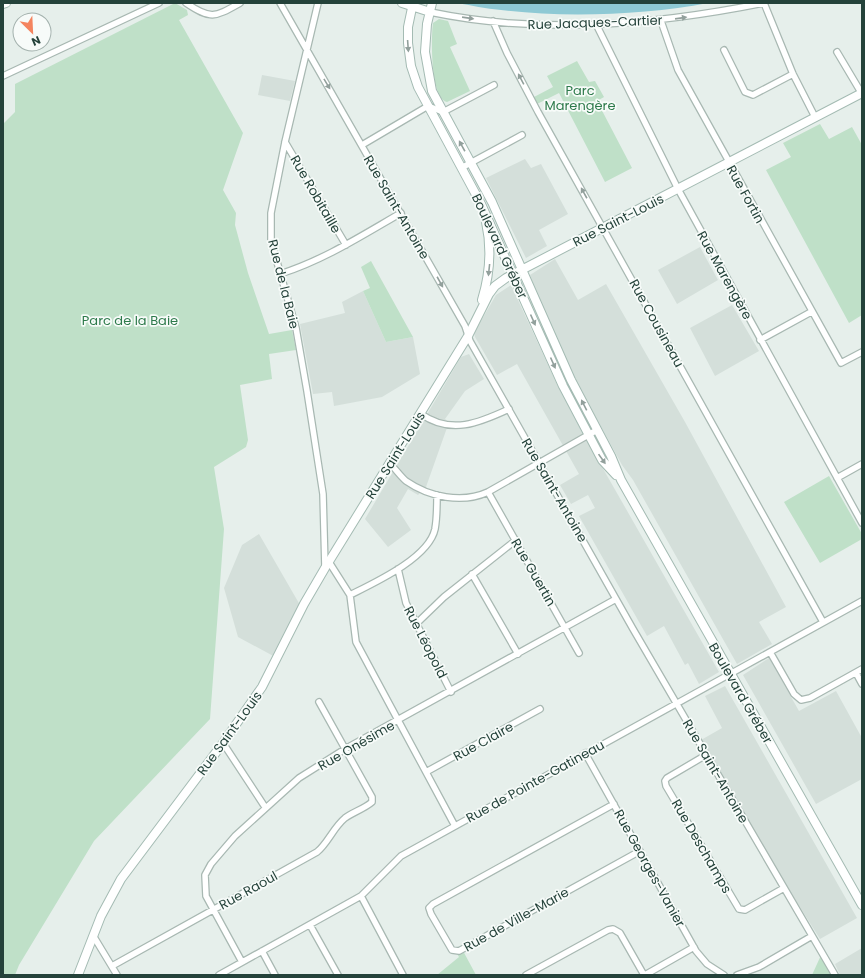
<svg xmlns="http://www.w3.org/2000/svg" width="865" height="978" viewBox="0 0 865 978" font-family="Poppins,sans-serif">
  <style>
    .built { fill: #d4dfda }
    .green { fill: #bfe0c8 }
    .water { fill: #8ec9d4 }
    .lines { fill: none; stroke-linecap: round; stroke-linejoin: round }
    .street-casing { stroke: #a8b8b2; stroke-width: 8 }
    .secondary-casing { stroke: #a4bbb3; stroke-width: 10 }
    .street { stroke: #fff; stroke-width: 5.5 }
    .secondary { stroke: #fff; stroke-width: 8 }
    .oneway { fill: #92a09c }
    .labels { text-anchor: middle; stroke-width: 3.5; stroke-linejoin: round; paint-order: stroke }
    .street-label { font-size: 13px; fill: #24423a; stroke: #f7fbf9 }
    .park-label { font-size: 13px; fill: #2d7a4b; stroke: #f7fbf9 }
  </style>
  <rect width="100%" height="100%" fill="#e6efeb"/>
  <!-- built -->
  <path class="built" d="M262,75L295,81L290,101L258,95Z
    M525,159L531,168L541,164L568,214L539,230L547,246L526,258L486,178Z
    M700,247L718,280L677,304L658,270Z
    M555,259L578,300L606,284L685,422L786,607L759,622L772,644L737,664L633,480L622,465L571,372L537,295L530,275Z
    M511,285L555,380L581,430L719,672L699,684L688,663L685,665L664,626L647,636L579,516L595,508L588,495L571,504L560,485L579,474L517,364L497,375L475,337L474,333L496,295Z
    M363,291L386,342L413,337L420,374L382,397L334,406L332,392L313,394L300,324L345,313L342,302Z
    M732,305L759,351L715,376L690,328Z
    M469,354L484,379L465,391L445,419L449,422L426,487L418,495L408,489L397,508L411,530L388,547L365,519L461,357Z
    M259,534L300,605L277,658L238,637L224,588L242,545Z
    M769,658L799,711L836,691L862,738V779L816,804L743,675Z
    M725,686L857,918L820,939L793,896L701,740L722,728L705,696Z
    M862,948V975H840L835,964Z"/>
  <!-- green -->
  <path class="green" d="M175,3L187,10L188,15L179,20L243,133L223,190L236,213L235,225L248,273L269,334L292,330L296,350L269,354L272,379L240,385L248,440L246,447L214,467L224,529L210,719L94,841L19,965L15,975H3V124L15,112V84Z
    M439,19L448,21L457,44L450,47L470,91L447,102C430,98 431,37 433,23Z
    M577,61L589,82L595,81L604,97L597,101L632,168L605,182L559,93L537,104L534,97L553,87L547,76Z
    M820,124L829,139L852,127L862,145V315L849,323L766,170L791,157L783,143Z
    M371,261L413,337L386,342L363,291L370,288L361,267Z
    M829,476L862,534V539L820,563L784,502Z
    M462,949L476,975H437L459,957L456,952Z
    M822,953L835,975H812Z"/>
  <!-- water -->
  <path class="water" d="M456,3H708C646,15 564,18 501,10C486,9 471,5 456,3Z"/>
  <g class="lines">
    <!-- street casing -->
    <g class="street-casing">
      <path id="street" d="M186,3C211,20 215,17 240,3
        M280,3L465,326L470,341L633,629L835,975
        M318,3L285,142L271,213V241L296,328L307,391L323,494L325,568
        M764,3L793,74L815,117
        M430,12C540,35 654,25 764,3
        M493,21L507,53L538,112L823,622
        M661,21L678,70L841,363L862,352
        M596,24L678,189L862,523
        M724,50L745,92L753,95L793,74
        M837,52L862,94
        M3,76L159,3
        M285,142L346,245
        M362,145L428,106L443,112L494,85
        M463,167L522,135
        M280,274C324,260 361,236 401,213
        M760,340L811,312
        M421,414C451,435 479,423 509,409
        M389,463C395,468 400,476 406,481C429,497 462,504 488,492L597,430
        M837,478L862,464
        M488,492L579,653
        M329,562L350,595L356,642L455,826
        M398,569L406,603L451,692
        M472,574L518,654
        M350,595C374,583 429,558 435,529C437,518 437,506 437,495
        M416,624L444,597L516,540
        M770,652L794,694L801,700L810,698L862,669
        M856,673L862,684
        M223,743L265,807
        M585,753L696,951L707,964L724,975
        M706,755L667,778L665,781L666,786L739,909L745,910L784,888
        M426,772L540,709
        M614,804L433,904L429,908L431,914L452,950L459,951L640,851
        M361,896L403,975
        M310,925L338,975
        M94,937L117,975
        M262,951L275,975
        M242,962L206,896L205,875L211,864L235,836L299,778L345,749L616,599
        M112,966L317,852C328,843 333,828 345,818C353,812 364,809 372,802V797L319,702
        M219,975L361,896L401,856L862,601
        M526,975L608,930L613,929L620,933L644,975
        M645,975L694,947
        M737,975L759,967L812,936"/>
    </g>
    <!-- secondary casing -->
    <g class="secondary-casing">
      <path id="secondary" d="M402,3L430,12
        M413,3L408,27V43L411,66L418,87L481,204L563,386L602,460L616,475
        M432,3L427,24L425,52L432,91L492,202L571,380L611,456L621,480L862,905
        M3,4L6,3
        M482,300C490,274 492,249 486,222
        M78,975L101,916L121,879L223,743L262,687L304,604L325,568L468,336L489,294L495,286L506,278L862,93"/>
    </g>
    <!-- street -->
    <use href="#street" class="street"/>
    <!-- secondary -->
    <use href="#secondary" class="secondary"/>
  </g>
  <!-- one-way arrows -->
  <defs><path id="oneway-solid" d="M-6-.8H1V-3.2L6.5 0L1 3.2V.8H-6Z"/></defs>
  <g class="oneway">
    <use href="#oneway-solid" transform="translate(468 18) rotate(8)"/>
    <use href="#oneway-solid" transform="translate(681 18) rotate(-8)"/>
    <use href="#oneway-solid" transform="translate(408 46) rotate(86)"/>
    <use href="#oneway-solid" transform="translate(521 79) rotate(-118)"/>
    <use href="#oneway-solid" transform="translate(327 84) rotate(59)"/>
    <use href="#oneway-solid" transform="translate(462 146) rotate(-119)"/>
    <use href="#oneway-solid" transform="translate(584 193) rotate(-119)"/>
    <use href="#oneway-solid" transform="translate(489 270) rotate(96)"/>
    <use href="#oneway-solid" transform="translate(440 282) rotate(61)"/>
    <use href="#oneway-solid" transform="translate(533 320) rotate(66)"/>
    <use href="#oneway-solid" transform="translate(553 363) rotate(66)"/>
    <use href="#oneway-solid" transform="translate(584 405) rotate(-117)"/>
    <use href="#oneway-solid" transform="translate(602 459) rotate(55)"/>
  </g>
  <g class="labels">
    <!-- street labels -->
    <g class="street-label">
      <text transform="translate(595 22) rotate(-2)" y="5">Rue Jacques-Cartier</text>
      <text transform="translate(316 194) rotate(60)" y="5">Rue Robitaille</text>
      <text transform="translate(746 194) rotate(61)" y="5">Rue Fortin</text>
      <text transform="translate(397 207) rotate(60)" y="5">Rue Saint-Antoine</text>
      <text transform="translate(618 220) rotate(-27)" y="5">Rue Saint-Louis</text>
      <text transform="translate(500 246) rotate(65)" y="5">Boulevard Gréber</text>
      <text transform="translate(725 275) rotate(61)" y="5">Rue Marengère</text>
      <text transform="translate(284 284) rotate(76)" y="5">Rue de la Baie</text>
      <text transform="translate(657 323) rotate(61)" y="5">Rue Cousineau</text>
      <text transform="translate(395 455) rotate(-58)" y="5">Rue Saint-Louis</text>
      <text transform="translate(555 490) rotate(60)" y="5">Rue Saint-Antoine</text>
      <text transform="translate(534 572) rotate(60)" y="5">Rue Guertin</text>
      <text transform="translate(426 642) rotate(63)" y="5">Rue Léopold</text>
      <text transform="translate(741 693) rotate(60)" y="5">Boulevard Gréber</text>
      <text transform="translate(229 733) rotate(-54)" y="5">Rue Saint-Louis</text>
      <text transform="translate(483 741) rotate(-29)" y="5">Rue Claire</text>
      <text transform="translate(356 745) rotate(-30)" y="5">Rue Onésime</text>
      <text transform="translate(716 771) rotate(60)" y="5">Rue Saint-Antoine</text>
      <text transform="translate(535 781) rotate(-29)" y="5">Rue de Pointe-Gatineau</text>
      <text transform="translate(702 846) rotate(60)" y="5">Rue Deschamps</text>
      <text transform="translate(650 868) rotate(61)" y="5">Rue Georges-Vanier</text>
      <text transform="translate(248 890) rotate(-29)" y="5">Rue Raoul</text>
      <text transform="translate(516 919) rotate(-29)" y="5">Rue de Ville-Marie</text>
    </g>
    <!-- park labels -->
    <g class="park-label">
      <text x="580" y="95">Parc<tspan x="580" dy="15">Marengère</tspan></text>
      <text x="130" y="325">Parc de la Baie</text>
    </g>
  </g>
  <!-- border -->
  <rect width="865" height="978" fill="none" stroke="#24423a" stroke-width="8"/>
  <!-- north arrow -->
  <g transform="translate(32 32) rotate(156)"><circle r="19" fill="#f7fbf9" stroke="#a3b1ad"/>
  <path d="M0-3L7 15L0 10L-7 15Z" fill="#f4845f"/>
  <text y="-6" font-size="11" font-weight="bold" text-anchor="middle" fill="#24423a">N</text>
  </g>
</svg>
